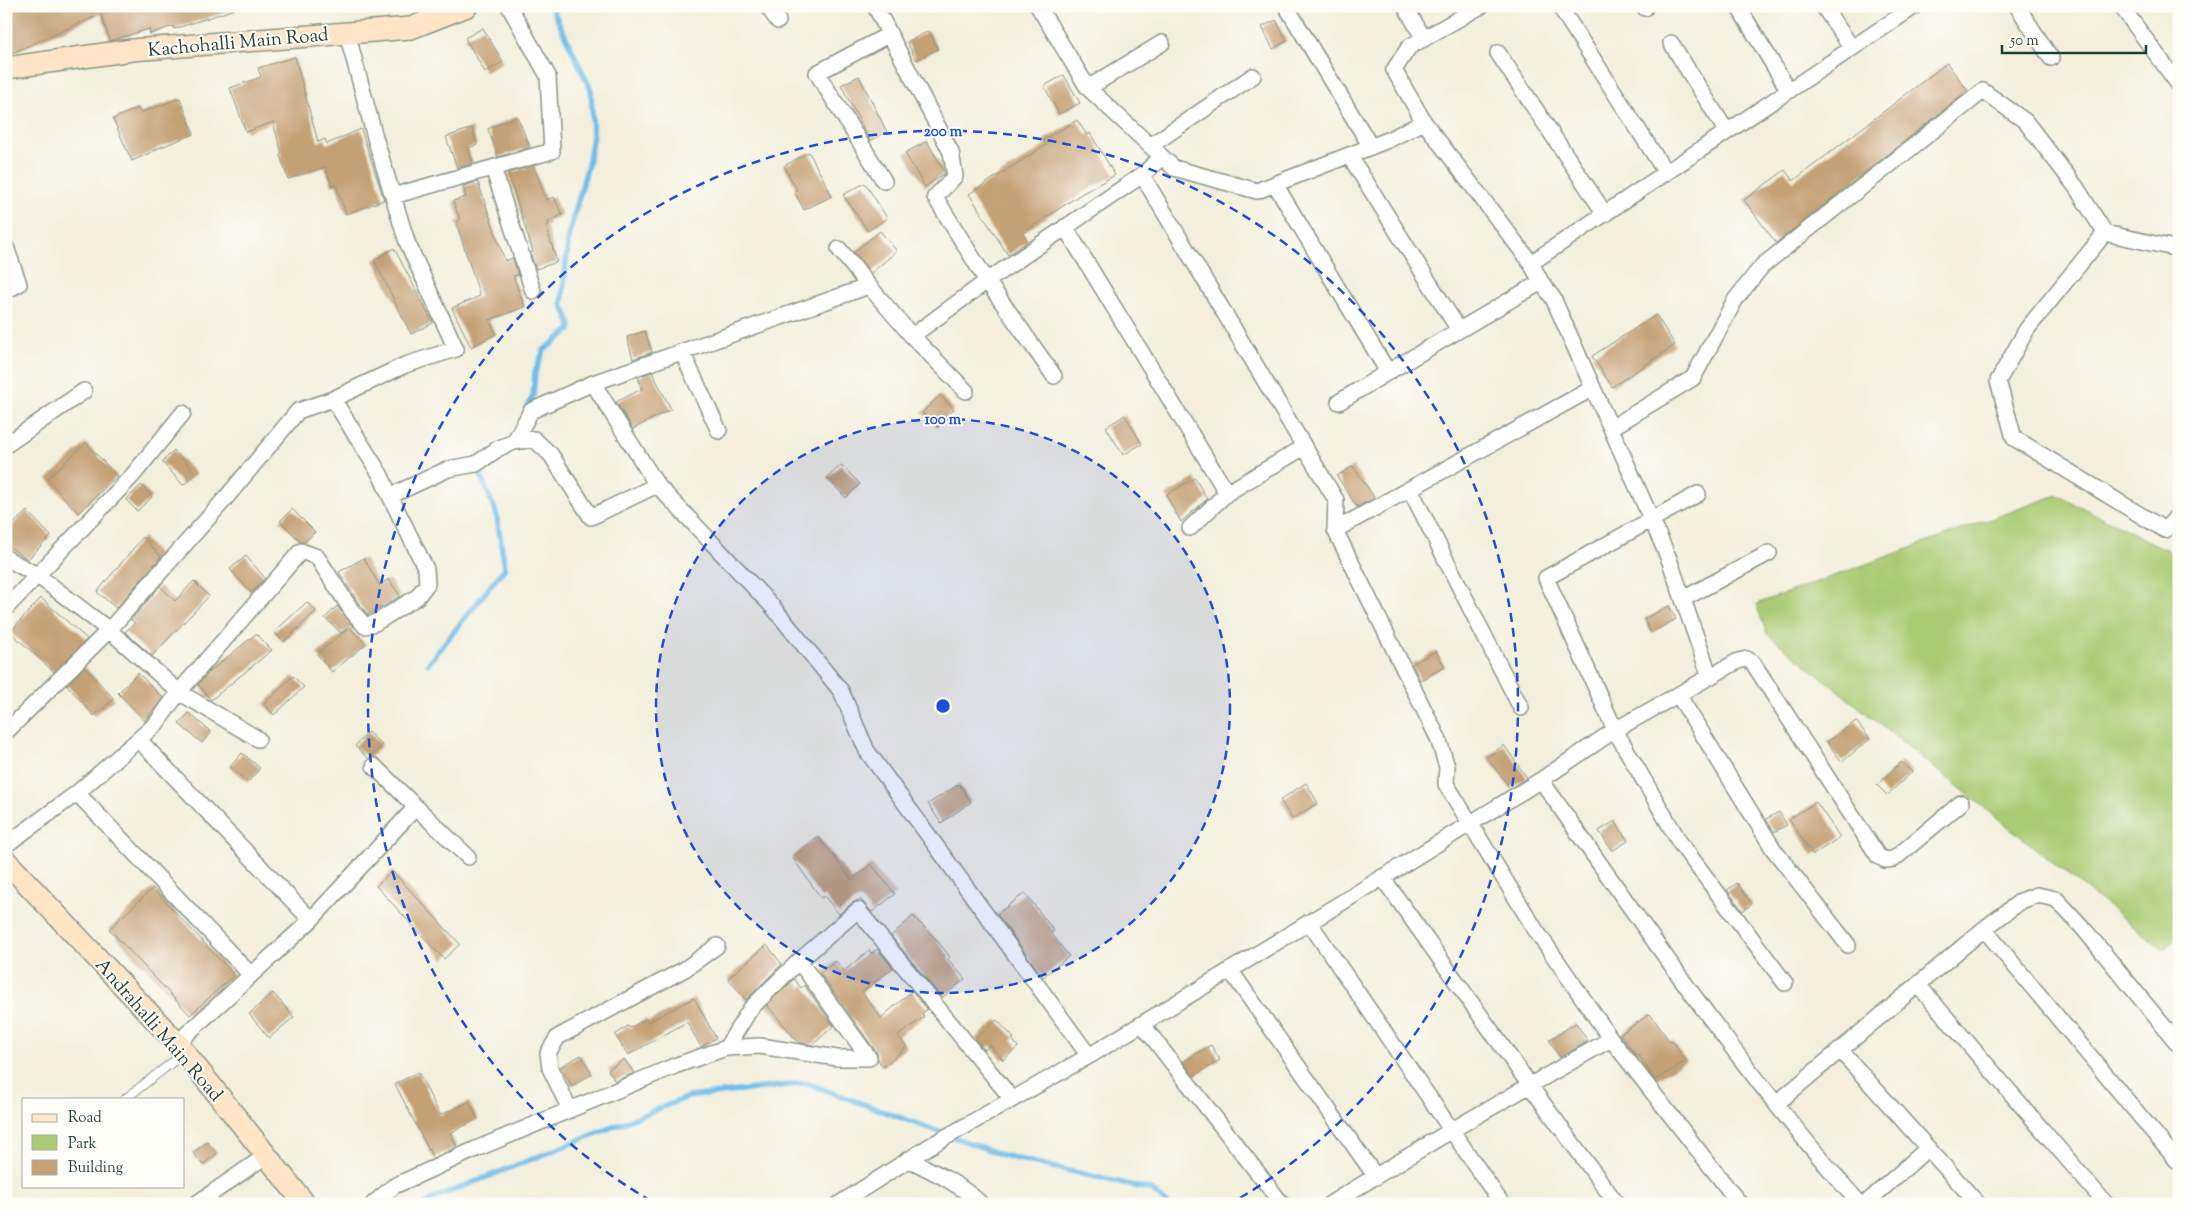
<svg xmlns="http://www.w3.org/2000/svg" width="2185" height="1210" viewBox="0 0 2185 1210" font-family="'Sorts Mill Goudy',serif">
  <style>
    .green { fill: #aacb73; stroke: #648454 }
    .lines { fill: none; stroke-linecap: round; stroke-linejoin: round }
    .stream { stroke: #6fbdea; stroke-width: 5.5 }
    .building { fill: #c4a074 }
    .lane-casing { stroke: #899688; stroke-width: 10 }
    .street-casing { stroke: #899688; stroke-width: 18 }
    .secondary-casing { stroke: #899688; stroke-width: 24 }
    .lane { stroke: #fff; stroke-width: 8 }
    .street { stroke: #fff; stroke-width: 15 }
    .secondary { stroke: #ffe4c6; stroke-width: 21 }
    .ring { fill: none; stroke: #1d4ed8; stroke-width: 2.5; stroke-dasharray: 9 6 }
    .labels { text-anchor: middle; stroke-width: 4; stroke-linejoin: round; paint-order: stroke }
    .street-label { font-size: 19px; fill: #1f3d34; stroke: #fdfcf7 }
    .centre { fill: #1d4ed8; stroke: #fdfcf7; stroke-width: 2.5 }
    .ring-label { font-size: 15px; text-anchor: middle; font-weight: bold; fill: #1d4ed8; stroke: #fdfcf7; stroke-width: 4; stroke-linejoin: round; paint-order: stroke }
  </style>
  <rect width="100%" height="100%" fill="#fdfcf7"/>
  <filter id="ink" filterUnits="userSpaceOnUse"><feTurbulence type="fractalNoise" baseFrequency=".02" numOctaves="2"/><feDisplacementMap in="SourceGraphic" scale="10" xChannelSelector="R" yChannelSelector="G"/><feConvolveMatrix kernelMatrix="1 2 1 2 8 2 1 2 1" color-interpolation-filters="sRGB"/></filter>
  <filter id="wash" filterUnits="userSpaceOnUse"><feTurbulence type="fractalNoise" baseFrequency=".0096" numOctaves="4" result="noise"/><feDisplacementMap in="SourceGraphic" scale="20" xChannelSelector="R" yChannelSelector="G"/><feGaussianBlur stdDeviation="1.12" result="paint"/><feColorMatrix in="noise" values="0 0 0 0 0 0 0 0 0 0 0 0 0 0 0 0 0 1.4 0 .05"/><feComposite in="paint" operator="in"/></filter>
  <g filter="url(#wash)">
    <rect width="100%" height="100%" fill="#f3efdc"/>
    <!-- green -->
    <path class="green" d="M2057,495L2179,556V935L2163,950L1767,634L1756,604Z"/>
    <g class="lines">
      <!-- stream -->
      <path class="stream" d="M526,410L533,396L535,372L544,350L570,330L571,325L562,304L569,233L588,165L593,135L591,90L551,6
        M428,664L505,568L496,512L480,474L501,455
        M425,1204L434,1198L688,1097L806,1083L1005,1156L1152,1190L1167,1204"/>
    </g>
    <g id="blocks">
      <!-- building -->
      <path class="building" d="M6,6H235V9L174,29L173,26L150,34L149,29L110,41L101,14L10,54L6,45Z
        M1276,20L1287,41L1273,49L1262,27Z
        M483,28L503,62L485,72L465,38Z
        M929,31L938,49L916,60L907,42Z
        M295,57L318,142L325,139L327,144L361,129L384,200L346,214L336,185L332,186L325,167L288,179L280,155L282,154L273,122L246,132L230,88L261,77L258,68Z
        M1947,63L1968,91L1776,243L1744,200L1785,170L1793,181Z
        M1064,75L1080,103L1059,114L1044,86Z
        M859,76L887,132L870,141L841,85Z
        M180,98L194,134L156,149V150L132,161L113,119L138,108L140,113Z
        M517,116L530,147L498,157L488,129Z
        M1077,120L1087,135L1090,133L1115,175L1081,194L1023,233L1028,241L1008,255L969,194L1046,145L1043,140Z
        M472,128L477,145L468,148L473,163L457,168L446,137Z
        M927,141L945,173L925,187L905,153Z
        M809,152L832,196L804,210L794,191L797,190L784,166Z
        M534,166L546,200L554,197L562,215L548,222L549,225L546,226L557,262L536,269L530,253L533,252L508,173Z
        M478,182L505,261L513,258L518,275L513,276L525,307L489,320L496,334L471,347L452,308L480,296L456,222L460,220L453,201L466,197L463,186Z
        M865,183L887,218L868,231L843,195Z
        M880,231L897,251L871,273L854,252Z
        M394,248L433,323L411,334L374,260Z
        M1656,315L1675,345L1612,387L1592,356Z
        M645,331L652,352L633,359L627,337Z
        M652,372L671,409L633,429L616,402L642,389L638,377Z
        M940,395L954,409L937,427L922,413Z
        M1125,415L1142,444L1123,455L1106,427Z
        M86,443L117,476L78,513L47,479Z
        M174,450L196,474L183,485L162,462Z
        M841,465L860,484L846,498L827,478Z
        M1353,466L1374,497L1357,507L1337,476Z
        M1195,478L1207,499L1181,522L1166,495Z
        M141,485L152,497L137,511L126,500Z
        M292,509L315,532L304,542H301L280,521Z
        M27,511L51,536L28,559L6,545V531Z
        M143,537L161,557L116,608L97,592Z
        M246,556L265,578L251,593L230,569Z
        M364,558L379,585L389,579L400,596L368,615L360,605L339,572Z
        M194,581L209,596L152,656L125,632L135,623L131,620L160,586L175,601Z
        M41,598L87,639L54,672L10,632Z
        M307,602L316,611L284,642L274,632Z
        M337,606L353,626L350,628L366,644L332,672L317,654L348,629L341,633L325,618Z
        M1669,606L1676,619L1651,633L1644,619Z
        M256,634L272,650L211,700L198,684L211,670Z
        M1436,651L1445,667L1420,680L1412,664Z
        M85,667L114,699L94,716L67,685Z
        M138,673L163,698L145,721L118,693Z
        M293,676L304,687L274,715L264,704Z
        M189,713L211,732L202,743L179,724Z
        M1856,721L1870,739L1842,762L1827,742Z
        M368,732L382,745L369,759L355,746Z
        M1504,745L1527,778L1510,788L1487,757Z
        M242,753L260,768L248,782L230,767Z
        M1901,762L1912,772L1887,795L1877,785Z
        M1306,783L1318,803L1292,819L1280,800Z
        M959,784L971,802L941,823L928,804Z
        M1816,802L1840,837L1813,855L1789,819Z
        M1779,812L1787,825L1774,832L1766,819Z
        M1615,821L1628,841L1612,851L1599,831Z
        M818,836L852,880L871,864L895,894L872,912L860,899L852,903L839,914L824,896L821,898L792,857Z
        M392,871L460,944L444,959L376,886Z
        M1737,883L1752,904L1743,911L1727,890Z
        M153,888L234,975L190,1015L109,929Z
        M1025,893L1054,931L1051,933L1069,956L1043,977L997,914Z
        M913,916L936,939L950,957L948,959L965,979L942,998L891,936Z
        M767,945L782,964L746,1000L728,978Z
        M877,949L893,968L862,992L881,1018L912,991L927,1009L922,1014L924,1017L898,1036L907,1047L883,1067L878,1060L877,1053L820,973L836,961L844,971L869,950L872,954Z
        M794,979L801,988L804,985L834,1026L812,1045L798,1042L767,1005Z
        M273,993L294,1017L269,1038L249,1014Z
        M694,998L716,1038L701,1047L687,1022L628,1055L615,1035L628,1026L630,1028L646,1019L648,1022Z
        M1650,1014L1670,1042L1673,1041L1686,1061L1655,1080L1638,1054L1636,1055L1620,1034Z
        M997,1020L1014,1038L1012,1039L1018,1047L1003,1060L990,1045L985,1050L975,1039Z
        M1576,1023L1588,1041L1560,1057L1549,1040Z
        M1211,1045L1220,1060L1194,1076L1183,1062Z
        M581,1055L592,1074L572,1086L560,1067Z
        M624,1059L634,1073L615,1081L608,1070Z
        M418,1072L440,1115L469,1102L478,1119L450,1133L457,1147L433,1158L395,1084Z
        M207,1142L217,1153L203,1165L193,1153Z"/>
    </g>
  </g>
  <g filter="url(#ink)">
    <use href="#blocks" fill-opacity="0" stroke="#899688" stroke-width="1"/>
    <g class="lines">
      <!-- lane casing -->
      <g class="lane-casing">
        <path id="lane" d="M125,1099L183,1054"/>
      </g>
      <!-- street casing -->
      <g class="street-casing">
        <path id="street" d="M767,6L778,21
          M875,6L951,152L955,176L935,197L987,281L1054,376
          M1038,6L1088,88L1174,168L1257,191L1388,140L1424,122L1531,263L1541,282L1553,298L1669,559L1710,677
          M1286,6L1371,147
          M1405,6L1424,39
          M1644,6L1645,8
          M1823,6L1852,48
          M2017,6L2051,58
          M2121,6L2179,85
          M1739,8L1789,91
          M1563,12L1666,173
          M1671,43L1727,132
          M1498,53L1605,214
          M1088,88L1162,43
          M1424,122L1394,70L1409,47L1481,6
          M1150,146L1253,76
          M1349,155L1459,330
          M493,168L533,291
          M1142,175L1336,500L1335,530L1438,738L1447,767L1446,784L1535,929L1611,1039
          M884,181L817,73L888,35
          M1275,184L1388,372L1541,282
          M393,196L552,151L548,76L509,6
          M1065,227L1227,493L1304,447
          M2105,233L2027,329L1998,381L2014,438L2165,530L2179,514
          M6,247L19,284L6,291
          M839,249L869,286
          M1531,263L1915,6
          M912,336L966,391
          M682,352L719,431
          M593,383L657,485L772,606L841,691L867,751L1089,1056
          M333,399L380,474L390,496L448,469L476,464L499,448L514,442L534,439L551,455L591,517L657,485
          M1339,402L1388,372
          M1611,428L1693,378L1735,300L1762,266L1983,91L2025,121L2076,187L2105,233L2179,249
          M514,442L531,411L593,383L869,286L912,336L987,281L1142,175L1162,157
          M6,445L84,391
          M1410,489L1521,708
          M1698,494L1546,578L1615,730L1680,843L1785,983
          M1190,528L1227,493
          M1335,530L1593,388
          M6,558L37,575L109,630L179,692L258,739
          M1683,599L1769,553
          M6,608L133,475L183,413
          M1679,696L1774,850L1848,945
          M6,732L109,630L225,499L298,411L333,399L405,365L456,349L407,242L376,141L347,33
          M139,740L311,920
          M1541,780C1643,925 1742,1072 1860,1204
          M77,793L251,975
          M416,807L468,857
          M6,845L77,793L156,724L179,692L301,551L317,557L352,611L365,626L375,623L417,597L427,584L426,569L390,496
          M1382,877L1531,1087L1617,1204
          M1309,922L1502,1204
          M1984,929L2179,1163
          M1230,970L1376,1177
          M1919,986L2106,1204
          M1142,1024L1282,1204
          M177,1043L311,920L416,807L374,766
          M726,1048L760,1046L837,1058H869L799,961
          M1840,1050L1978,1204
          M1776,1104L1984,929L2021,901L2037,895L2056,899L2083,928L2179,1045
          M570,1110L550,1068L548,1053L558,1037L685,969L717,946
          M908,1159C934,1172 960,1184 981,1204
          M196,1204L267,1155
          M373,1204L394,1186L476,1149L677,1065L726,1048L751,1008L799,961L858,910L1012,1099
          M839,1204L930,1146L1089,1056L1328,911L1541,780L1615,730L1738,661L1747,659L1753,663L1878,856L1885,860L1894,859L1961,803
          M1330,1204L1452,1130L1611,1039L1740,1204
          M1865,1204L1928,1148"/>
      </g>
      <!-- secondary casing -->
      <g class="secondary-casing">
        <path id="secondary" d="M6,68L132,50L411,28L467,6
          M6,861L177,1043L305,1204"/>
      </g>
      <!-- lane -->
      <use href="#lane" class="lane"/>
      <!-- street -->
      <use href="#street" class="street"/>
      <!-- secondary -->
      <use href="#secondary" class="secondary"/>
    </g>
  </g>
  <!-- distance rings -->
  <circle cx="943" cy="706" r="287" fill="#1d4ed8" fill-opacity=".12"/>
  <g class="ring">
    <circle cx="943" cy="706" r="287"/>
    <path d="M651 1201A575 575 0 1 1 1235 1201"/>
  </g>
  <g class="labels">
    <!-- street labels -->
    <g class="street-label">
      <text transform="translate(238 41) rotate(-5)" y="7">Kachohalli Main Road</text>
      <text transform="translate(160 1029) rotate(49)" y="7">Andrahalli Main Road</text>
    </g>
  </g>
  <circle cx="943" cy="706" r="8" class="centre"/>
  <g class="ring-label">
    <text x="943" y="136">200 m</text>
    <text x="943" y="424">100 m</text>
  </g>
  <!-- margin -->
  <rect width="2185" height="1210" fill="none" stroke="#fdfcf7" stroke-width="25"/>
  <!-- legend -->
  <rect x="22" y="1098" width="162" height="90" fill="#fdfcf7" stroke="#a4b0a9"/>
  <rect x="32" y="1114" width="25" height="8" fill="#ffe4c6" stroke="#a4b0a9"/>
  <text x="68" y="1122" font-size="15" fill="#1f3d34">Road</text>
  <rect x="32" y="1135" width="25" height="15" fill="#aacb73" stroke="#a4b0a9"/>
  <text x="68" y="1148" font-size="15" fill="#1f3d34">Park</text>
  <rect x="32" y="1160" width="25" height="15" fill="#c4a074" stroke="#a4b0a9"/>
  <text x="68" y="1172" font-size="15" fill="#1f3d34">Building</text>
  <!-- scale -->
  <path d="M2002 45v8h144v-8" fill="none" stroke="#1f3d34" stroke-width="2.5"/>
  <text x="2010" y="45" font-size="15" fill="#1f3d34" stroke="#fdfcf7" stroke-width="4" paint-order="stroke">50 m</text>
</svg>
